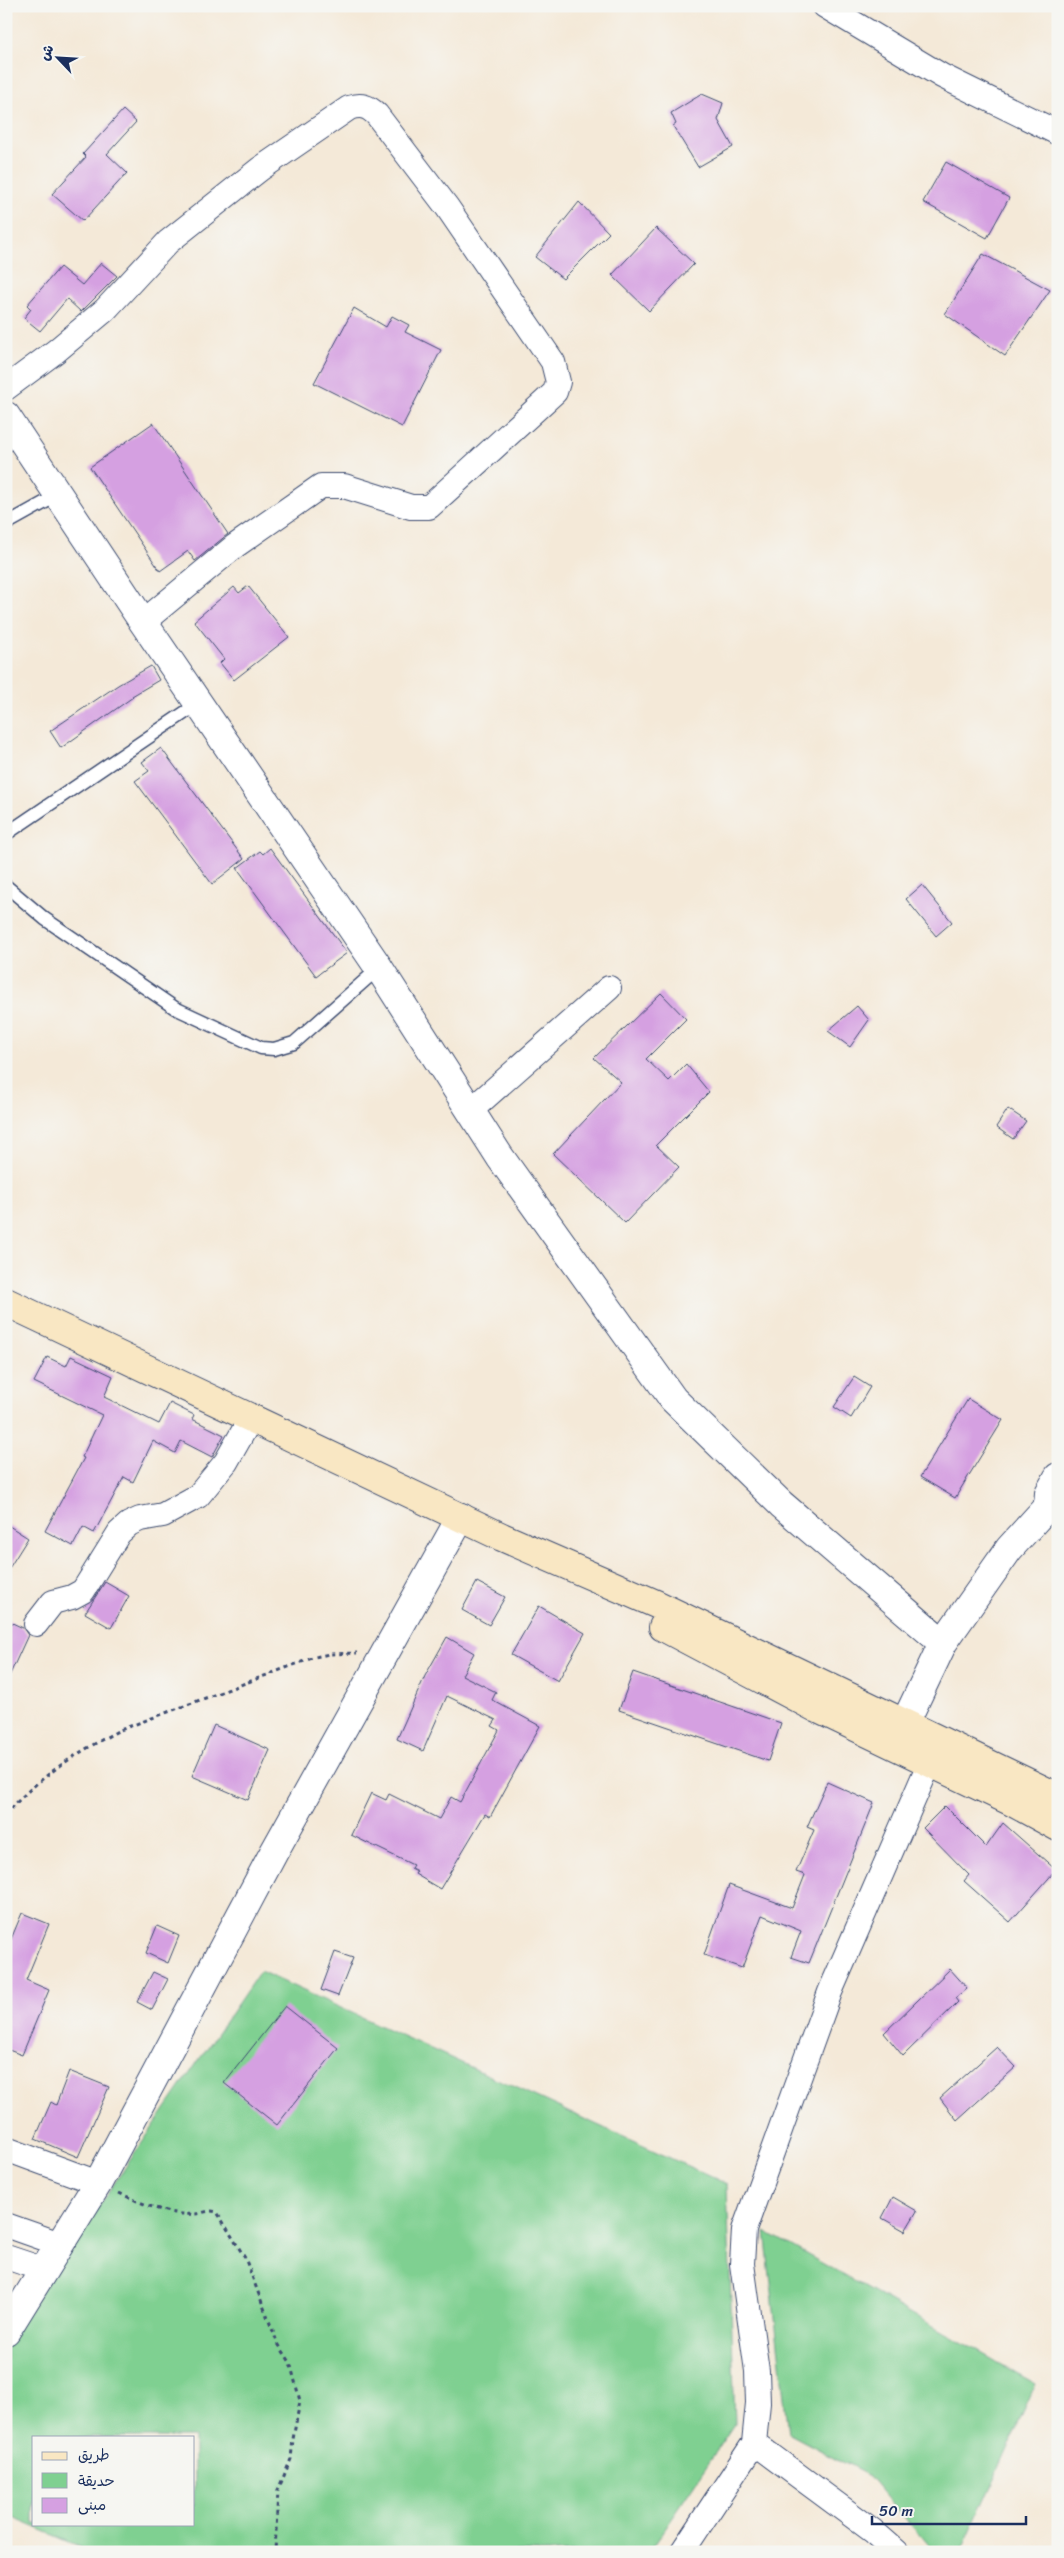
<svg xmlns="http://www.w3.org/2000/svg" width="1064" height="2558" viewBox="0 0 1064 2558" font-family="Sriracha,'Playpen Sans Arabic',sans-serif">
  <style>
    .green { fill: #7fd091; stroke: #4d8078; fill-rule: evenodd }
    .building { fill: #d5a0e1 }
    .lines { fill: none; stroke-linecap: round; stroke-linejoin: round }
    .service-casing { stroke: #3c4b70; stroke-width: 15 }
    .minor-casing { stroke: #3c4b70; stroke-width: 26 }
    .tertiary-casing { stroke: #3c4b70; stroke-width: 30 }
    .secondary-casing { stroke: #3c4b70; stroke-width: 30 }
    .path { stroke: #3c4b70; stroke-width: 3; stroke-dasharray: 4 4; stroke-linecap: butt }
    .service { stroke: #fff; stroke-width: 12 }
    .minor { stroke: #fff; stroke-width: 24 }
    .tertiary { stroke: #fff; stroke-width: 28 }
    .secondary { stroke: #f9e7c3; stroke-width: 28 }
  </style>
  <rect width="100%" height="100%" fill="#f6f6f2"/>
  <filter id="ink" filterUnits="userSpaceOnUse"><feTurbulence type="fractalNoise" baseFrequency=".02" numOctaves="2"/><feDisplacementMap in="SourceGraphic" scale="10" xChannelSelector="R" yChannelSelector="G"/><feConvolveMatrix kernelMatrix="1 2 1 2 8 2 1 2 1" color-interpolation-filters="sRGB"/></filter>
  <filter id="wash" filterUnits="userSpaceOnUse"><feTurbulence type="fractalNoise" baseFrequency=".0096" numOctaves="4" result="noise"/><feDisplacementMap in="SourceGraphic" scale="20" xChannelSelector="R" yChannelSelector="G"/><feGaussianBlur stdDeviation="1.12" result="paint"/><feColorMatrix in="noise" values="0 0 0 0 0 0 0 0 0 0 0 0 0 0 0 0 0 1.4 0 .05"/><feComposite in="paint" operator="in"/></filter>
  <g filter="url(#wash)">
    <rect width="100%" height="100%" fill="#f4e9d8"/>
    <!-- green -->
    <path class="green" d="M260,1971L727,2184L735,2424L649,2552H93L6,2515V2341ZM34,2437H194V2524H34Z
      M765,2231L1036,2384L961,2552H934L869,2476L788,2433Z"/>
    <g id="blocks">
      <!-- building -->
      <path class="building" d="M702,94L723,103L718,120L733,147L698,167L673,126L676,124L671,113Z
        M123,110L136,122L107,154L127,173L83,221L52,194L86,157L83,154Z
        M946,162L1009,198L987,238L923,202Z
        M579,202L609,233L563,279L535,257Z
        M656,228L694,264L649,311L612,275Z
        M983,254L1050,290L1005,356L945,314Z
        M101,263L117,276L81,312L67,299L40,331L24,318L31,309L27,305L60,267L82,285Z
        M354,308L386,327L392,316L409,325L405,332L441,350L402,427L314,383Z
        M153,423L228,534L195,561L188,551L160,571L90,467Z
        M248,586L289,637L234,680L220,663L224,659L194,621L234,587L239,593Z
        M151,666L159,680L132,696L133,697L61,748L50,731L118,685Z
        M161,748L244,859L212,884L135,781L149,771L142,762Z
        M270,848L347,953L316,976L237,868L260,851L263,854Z
        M922,885L952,922L936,936L906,899Z
        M661,993L686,1019L646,1059L669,1081L686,1064L709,1092L656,1145L679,1167L625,1223L553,1154L621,1082L594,1058Z
        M857,1006L869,1020L850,1047L828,1031Z
        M1008,1109L1026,1121L1013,1139L996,1127Z
        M71,1356L113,1376L104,1397L159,1424L170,1403L194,1415L192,1419L224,1435L212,1457L181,1441L175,1453L153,1441L133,1482L124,1477L94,1533L83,1527L73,1546L45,1531L84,1458L82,1457L102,1415L34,1382L47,1357L66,1366Z
        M854,1377L870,1387L851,1418L834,1407Z
        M968,1399L1003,1420L955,1498L920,1477Z
        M6,1524L28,1538L6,1573Z
        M105,1582L129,1596L111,1628L85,1613Z
        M477,1582L505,1597L489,1625L462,1610Z
        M539,1606L585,1633L558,1681L511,1655Z
        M6,1620L23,1628L28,1635L6,1683Z
        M447,1637L474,1653L462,1675L496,1692L492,1700L540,1726L490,1817L485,1814L440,1889L415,1874L417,1871L411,1868L413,1865L351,1835L371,1793L386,1800L389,1794L439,1819L451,1797L460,1802L499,1730L492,1726L496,1720L447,1696L423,1751L397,1739L425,1676Z
        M633,1672L781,1723L768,1761L619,1710Z
        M214,1725L270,1750L248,1800L192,1776Z
        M827,1782L874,1803L809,1963L791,1957L801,1931L762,1915L742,1968L704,1955L729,1885L792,1908L805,1875L796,1872L814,1830L807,1827Z
        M945,1806L986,1847L1003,1823L1056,1870L1010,1922L964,1881L969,1875L923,1828Z
        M22,1913L49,1924L26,1980L49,1990L22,2055L6,2049V1951Z
        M157,1926L179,1936L168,1963L146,1953Z
        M335,1952L353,1958L338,1996L321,1990Z
        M950,1969L967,1988L955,1998L958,2002L903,2056L884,2033Z
        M153,1972L168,1979L152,2010L137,2002Z
        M285,2006L338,2048L277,2125L224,2083Z
        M997,2047L1016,2067L957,2120L940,2098Z
        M69,2071L109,2087L78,2157L35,2139L51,2102L56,2105Z
        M893,2197L917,2211L905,2231L882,2218Z"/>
    </g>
  </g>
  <g filter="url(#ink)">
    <use href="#blocks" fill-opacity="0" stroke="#3c4b70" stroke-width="1"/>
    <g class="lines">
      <!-- service casing -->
      <g class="service-casing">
        <path id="service" d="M6,524L58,495
          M6,834L199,703
          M6,886L45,919L175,1008L261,1048L274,1049L294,1043L379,968"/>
      </g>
      <!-- minor casing -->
      <g class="minor-casing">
        <path id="minor" d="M825,6L942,76L1058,133
          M6,388L56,351L105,310L168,242L260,169L349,108C361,104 368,106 377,115L447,207L553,362L558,382L555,392L429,507H411L344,486H321L235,546L143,622
          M470,1111L609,988
          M36,1624L53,1602L72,1597L83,1591L119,1533L129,1524L140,1519L163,1515L198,1496L226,1462L251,1418
          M6,2149L98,2183
          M6,2225L60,2244
          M6,2257L45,2270
          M754,2443L873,2531L897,2552
          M682,2552L754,2443L758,2403L757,2371L742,2264L744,2230L830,1992L929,1764"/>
      </g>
      <!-- tertiary casing -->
      <g class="tertiary-casing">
        <path id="tertiary" d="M6,416L143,622L379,968L500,1157L673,1399L781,1504L943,1643
          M895,1744L943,1643L1009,1549L1048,1506L1049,1493L1058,1477
          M6,2331L98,2183L274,1852L461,1517"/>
      </g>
      <!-- secondary casing -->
      <g class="secondary-casing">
        <path id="secondary" d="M6,1302L502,1537L656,1604L1058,1797
          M663,1627L818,1709L1012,1802L1058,1827"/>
      </g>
      <!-- path -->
      <path class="path" d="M6,1815C33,1780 81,1750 120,1730L315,1657L329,1654L357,1653
        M119,2193C142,2203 168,2216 194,2214C202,2214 208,2209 217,2212L245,2258L277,2342L290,2362L300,2401L293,2439L291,2459L278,2490L275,2552"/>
      <!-- service -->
      <use href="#service" class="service"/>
      <!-- minor -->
      <use href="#minor" class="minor"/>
      <!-- tertiary -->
      <use href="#tertiary" class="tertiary"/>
      <!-- secondary -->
      <use href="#secondary" class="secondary"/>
    </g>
  </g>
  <!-- margin -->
  <rect width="1064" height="2558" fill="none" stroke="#f6f6f2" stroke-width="25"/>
  <!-- legend -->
  <rect x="32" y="2436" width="162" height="90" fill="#f6f6f2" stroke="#9ea6b7"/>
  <rect x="42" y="2452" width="25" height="8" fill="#f9e7c3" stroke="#9ea6b7"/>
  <text x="78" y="2460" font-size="15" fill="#1b2f5e">طريق</text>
  <rect x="42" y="2473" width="25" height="15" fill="#7fd091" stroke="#9ea6b7"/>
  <text x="78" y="2486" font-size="15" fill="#1b2f5e">حديقة</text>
  <rect x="42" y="2498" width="25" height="15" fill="#d5a0e1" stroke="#9ea6b7"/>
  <text x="78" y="2510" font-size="15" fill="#1b2f5e">مبنى</text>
  <!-- north arrow -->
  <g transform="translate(58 58) rotate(295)" stroke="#f6f6f2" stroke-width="4" paint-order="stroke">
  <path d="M0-4L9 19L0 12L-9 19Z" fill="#1b2f5e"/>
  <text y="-8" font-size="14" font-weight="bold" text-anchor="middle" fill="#1b2f5e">ش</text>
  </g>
  <!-- scale -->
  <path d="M872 2516v8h154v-8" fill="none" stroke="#1b2f5e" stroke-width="2.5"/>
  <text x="879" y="2516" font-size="15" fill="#1b2f5e" stroke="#f6f6f2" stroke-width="4" paint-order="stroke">50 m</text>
</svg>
